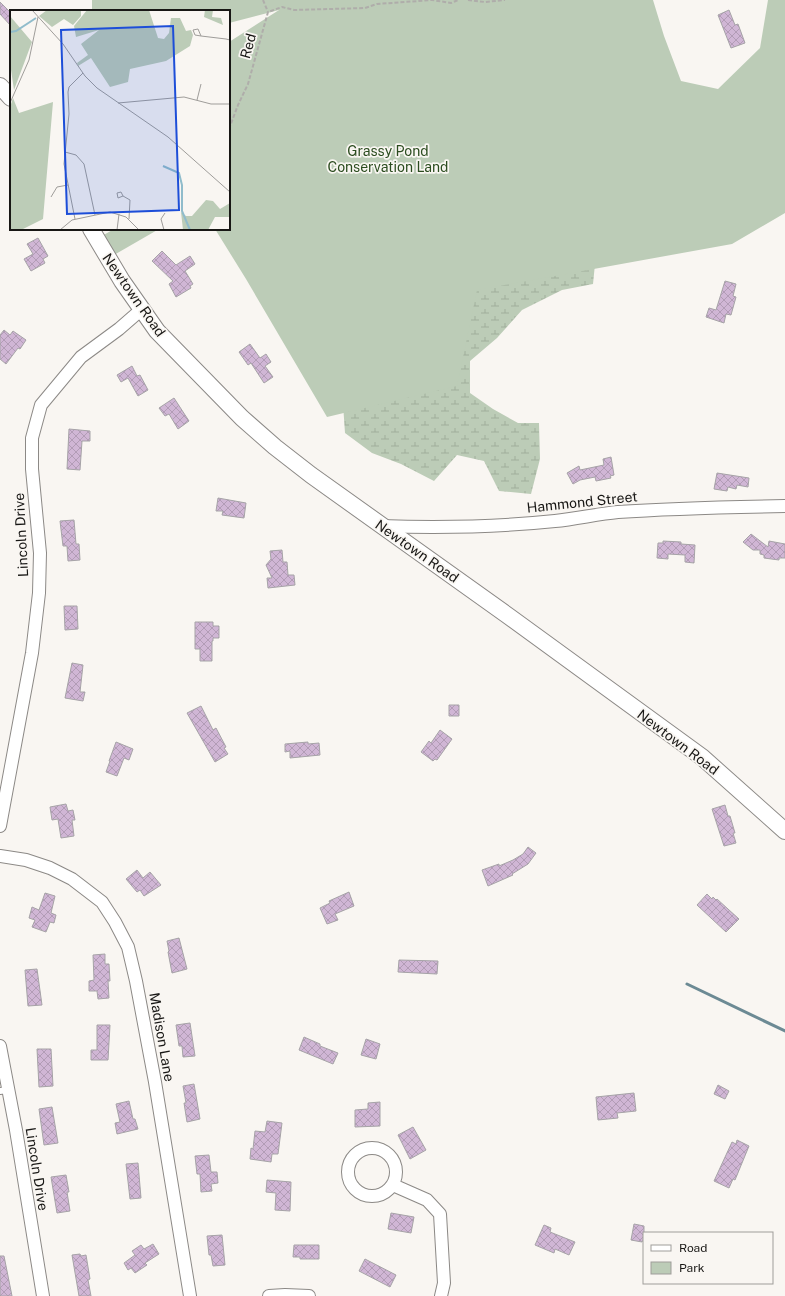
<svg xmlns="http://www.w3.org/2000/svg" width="785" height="1296" viewBox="0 0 785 1296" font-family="'Public Sans',sans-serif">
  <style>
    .wetland { fill: url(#wetland-marsh) }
    .park { fill: #bcccb7 }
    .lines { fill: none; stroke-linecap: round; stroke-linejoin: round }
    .stream { stroke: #6c8a94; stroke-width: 3 }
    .building { fill: url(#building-cross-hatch); stroke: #a6a3a7 }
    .service-casing { stroke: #8c8986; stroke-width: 8 }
    .minor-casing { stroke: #8c8986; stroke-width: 14 }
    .tertiary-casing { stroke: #8c8986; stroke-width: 18 }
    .path { stroke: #afadaa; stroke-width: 2; stroke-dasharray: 4 2; stroke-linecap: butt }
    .service { stroke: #fff; stroke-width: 6 }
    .minor { stroke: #fff; stroke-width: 12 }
    .tertiary { stroke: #fff; stroke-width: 16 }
    .labels { text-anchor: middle; stroke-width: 3.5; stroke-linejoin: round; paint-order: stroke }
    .street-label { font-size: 14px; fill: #181715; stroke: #f9f6f2 }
    .park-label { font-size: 14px; fill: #2b4c1f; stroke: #f9f6f2 }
    .inset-river { fill: none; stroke: #90bccb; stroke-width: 2 }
    .inset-road { fill: none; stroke: #9f9d9a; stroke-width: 1 }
    .view { fill: #1d4ed8; fill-opacity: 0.15; stroke: #1d4ed8; stroke-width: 2 }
    .inset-edge { fill: none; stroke: #181715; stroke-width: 2 }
  </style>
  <defs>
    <pattern id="wetland-marsh" width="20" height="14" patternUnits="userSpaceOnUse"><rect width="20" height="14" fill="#bcccb7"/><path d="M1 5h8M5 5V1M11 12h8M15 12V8" fill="none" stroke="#a1ae9c"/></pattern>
    <pattern id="building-cross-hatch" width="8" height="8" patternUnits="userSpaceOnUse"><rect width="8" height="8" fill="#d0b6d5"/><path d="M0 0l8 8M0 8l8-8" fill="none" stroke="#b29cb6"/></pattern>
  </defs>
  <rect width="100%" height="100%" fill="#f9f6f2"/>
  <!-- wetland -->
  <path class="wetland" d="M509,0L597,244L593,284L562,290L522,310L497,338L470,361V393L493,409L518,423H539L540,459L531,494L499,491L484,461L457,455L434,481L401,464L372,453L345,433L341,375Z"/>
  <!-- park -->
  <path class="park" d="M92,0H653L664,36L681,81L718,89L760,48L768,0H785V213L732,244L477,290L457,386L327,417L246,279L215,229H229V42L279,10L229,23V11H92Z
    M114,229H159L114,255L102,236Z"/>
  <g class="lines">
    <!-- stream -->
    <path class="stream" d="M687,984L785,1031"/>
  </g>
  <!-- building -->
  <path class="building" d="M0,2L11,13V26L0,14Z
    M729,10L735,25L738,24L745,43L731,48L718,15Z
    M38,238L48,256L43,259L45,263L31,271L24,259L33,254L27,244Z
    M162,251L176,265L190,256L195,264L185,271L193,284L190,286L191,288L176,297L169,284L173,281L152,261Z
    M725,281L736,284L733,296L736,297L731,315L726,314L724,323L706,317L709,308L716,310Z
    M4,330L10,335L13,331L26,340L20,349L18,348L6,364L0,359V335Z
    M250,344L260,358L266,354L271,362L265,366L273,377L264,383L251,363L248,365L239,352Z
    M132,366L137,376L140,375L148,390L138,396L128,378L121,382L117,375Z
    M174,398L189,421L178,429L169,414L165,416L159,408Z
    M69,429L90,431V441H82L80,470L67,469Z
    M611,457L614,475L610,476L611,478L596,481L595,477L580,480L573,484L567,473L579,466L580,470L604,465L603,459Z
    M717,473L749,478L748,487L737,485L736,489L728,487L727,491L714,489Z
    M218,498L246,503L244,518L222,515L223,511H216Z
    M74,520L76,544H79L80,560L68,561L67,546H63L60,521Z
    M751,534L768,547L769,541L785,544V558H779V560L764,558V555L760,554V550H753L743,542Z
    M663,541L681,542V544L695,545L694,563L685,562V555L668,554V559L657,558L658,543H663Z
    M282,550L283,562H287L288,575H294L295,585L268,588L267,578H272L266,565L271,559L270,551Z
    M64,606H77L78,629L65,630Z
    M195,622H213V626H219V638H213V641H212V661H200V649H195Z
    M72,663L83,665L80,692H85L83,701L65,698Z
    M449,705H459V716H449Z
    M201,706L213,730L216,728L226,747L224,748L228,754L215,762L187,713Z
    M440,730L452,739L437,760L435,759L433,761L421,752L429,741L431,743Z
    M116,742L133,749L129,760L124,758L117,776L106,772L110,761H109Z
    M308,742V744L319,743L320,755L290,758V751L285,752V744Z
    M66,804L68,811L73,810L75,820H72L74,836L61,838L58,819L52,820L50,807Z
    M725,805L728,816H730L735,833H733L736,843L724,846L712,809Z
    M528,847L536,853L528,864L512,874L513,875L488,886L482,870L499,864V866L513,860L523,854Z
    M137,870L143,878L150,872L161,885L144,896L140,890L137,892L126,879Z
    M349,892L354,906L335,914L338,920L327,924L320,908L330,903L329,901Z
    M45,893L55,896L51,913L56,915L54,923L50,922L46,932L32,927L35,920L29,918L32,907L39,910Z
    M707,894L712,899L713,897L716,900L717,899L739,919L726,932L697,905Z
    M179,938L187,969L172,973L168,952L169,951L167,941Z
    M105,954V964H109L110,981H108L109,998L98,999L97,991H89V981L94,980L93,955Z
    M399,960L438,961L437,974L398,972Z
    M37,969L42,1005L28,1006L25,970Z
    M190,1023L195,1056L183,1057L182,1046H179L176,1025Z
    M97,1025H110L108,1060H91V1050H97Z
    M304,1037L320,1044V1046L338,1053L333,1064L299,1050Z
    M366,1039L380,1044L376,1059L361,1055Z
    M37,1049H51L53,1086L39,1087Z
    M194,1084L200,1119L187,1122L184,1103H186L183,1086Z
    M718,1085L729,1091L725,1099L714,1094Z
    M634,1093L636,1111L617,1113L618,1118L598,1120L596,1097Z
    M129,1101L133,1119H135L138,1129L117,1134L115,1123L120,1122L116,1104Z
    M380,1102V1126L355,1127V1110L368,1109V1103Z
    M52,1107L58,1143L44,1145L39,1109Z
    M267,1121L282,1123L278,1154H272L271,1162L250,1159L251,1148L253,1149L255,1131L265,1132Z
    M413,1127L426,1150L410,1159L398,1135Z
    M737,1140L749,1146L735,1180L733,1179L729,1188L714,1181L732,1142L736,1144Z
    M209,1155L211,1172H217L218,1183L211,1184L212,1191L201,1192L200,1174H197L195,1156Z
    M138,1163L141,1198L130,1199L126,1164Z
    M66,1175L69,1192H67L70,1211L57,1213L51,1177Z
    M267,1180L291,1182L290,1211L275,1210L276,1193L266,1192Z
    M391,1213L414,1217L411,1233L388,1229Z
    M634,1224L644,1226V1241H642V1242L631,1240Z
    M544,1225L551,1228L550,1232L575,1242L569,1255L555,1249L554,1253L535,1245Z
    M222,1235L225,1265L213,1266L211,1255H209L207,1236Z
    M153,1244L159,1254L145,1263L147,1265L135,1273L131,1268L128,1270L124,1263L135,1255L132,1251L141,1245L144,1249Z
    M294,1245H319V1259H300V1257H293Z
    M80,1254L81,1256L86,1255L90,1279L88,1280L91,1296H79L72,1255Z
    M0,1256H4L12,1296H0Z
    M365,1259L396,1275L390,1287L359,1271Z"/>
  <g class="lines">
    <!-- service casing -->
    <g class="service-casing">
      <path id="service" d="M0,1091L8,1090"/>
    </g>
    <!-- minor casing -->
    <g class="minor-casing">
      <path id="minor" d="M381,526C439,528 497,527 555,521C576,519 597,514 618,512C673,508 729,507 785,506
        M0,826L32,653L39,593L40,553L32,469V438L41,405L81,357L119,329L142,309
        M0,856L26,860L50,868L72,879L102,902L115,922L128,947L136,981L155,1082L190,1296
        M0,1046L16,1130L43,1296
        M348 1172a24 24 0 1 1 48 0a24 24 0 1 1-48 0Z
        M393,1185L427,1200L440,1214L444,1283L441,1296
        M269,1296L285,1295L309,1296"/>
    </g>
    <!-- tertiary casing -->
    <g class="tertiary-casing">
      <path id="tertiary" d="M0,86L11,98
        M91,229L122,281L157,331L242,418L275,447L311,475L507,615L702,757L785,831"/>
    </g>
    <!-- path -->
    <path class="path" d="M263,0L268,12
      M468,0L485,2L505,0
      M229,129L238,105L248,84L268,12L282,7L294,10L365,8L377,4L432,0L451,3L458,0"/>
    <!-- service -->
    <use href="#service" class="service"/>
    <!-- minor -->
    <use href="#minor" class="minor"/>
    <!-- tertiary -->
    <use href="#tertiary" class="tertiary"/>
  </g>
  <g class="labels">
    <!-- street labels -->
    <g class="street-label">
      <text transform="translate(248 46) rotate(-75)" y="5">Red</text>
      <text transform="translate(134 295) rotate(55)" y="5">Newtown Road</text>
      <text transform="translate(582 502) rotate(-6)" y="5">Hammond Street</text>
      <text transform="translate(21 535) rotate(-93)" y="5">Lincoln Drive</text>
      <text transform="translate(417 551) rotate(35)" y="5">Newtown Road</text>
      <text transform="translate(678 742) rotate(37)" y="5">Newtown Road</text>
      <text transform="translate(162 1037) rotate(80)" y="5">Madison Lane</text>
      <text transform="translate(37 1169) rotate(81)" y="5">Lincoln Drive</text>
    </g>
    <!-- park labels -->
    <g class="park-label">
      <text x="388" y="156">Grassy Pond<tspan x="388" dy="16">Conservation Land</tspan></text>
    </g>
  </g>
  <!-- overview -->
  <g transform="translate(10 10)">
    <rect width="220" height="220" fill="#f9f6f2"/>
    <path d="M3,88L9,103L43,92L33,209L11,220H0V97Z" fill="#bcccb7"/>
    <path d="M196,190L203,191L210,199L220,193V207H205L198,220H173L171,202L176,206H182Z" fill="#bcccb7"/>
    <path d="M37,0H71V6L63,15L54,9L42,17L29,6ZM77,0H139L148,28L154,29L159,23L161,8H170L176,21L181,20L183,25L180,36L156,51L120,59L118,72L100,77L81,48L68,56L67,53L78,45L71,34L89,20L66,27L64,16ZM195,0H203L202,7L211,8L213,15L194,7ZM0,6L22,32L4,80L0,53Z" fill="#bcccb7"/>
    <path class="inset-river" d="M0,22L6,21L26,8M153,156L169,163L172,175V201L180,220"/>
    <path class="inset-road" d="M22,0L53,34L75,66L87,78L158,127L220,182M191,26L188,19L183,20L185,25L191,26L216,29L220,30M187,90L191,74M0,93L19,50L28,7M108,93L174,87L201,94H220M55,142L66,145L74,154L85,205M113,186L111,182L107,183L108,188L113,186L120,190L119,209M41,187L47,177L58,175M65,209L54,154L59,104L58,82L59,77L73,63M50,220L62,210L100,202L116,207L129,220M107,220L109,204M154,220L151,209L155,203"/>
    <path class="view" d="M163,16L169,200L57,204L51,20Z"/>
    <rect width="220" height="220" class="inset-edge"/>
  </g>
  <!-- legend -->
  <rect x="643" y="1232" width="130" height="52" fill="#f9f6f2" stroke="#9f9d9a"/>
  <rect x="651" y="1245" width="20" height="6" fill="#ffffff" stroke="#9f9d9a"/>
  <text x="679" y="1252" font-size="12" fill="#181715">Road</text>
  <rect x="651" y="1262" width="20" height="12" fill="#bcccb7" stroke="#9f9d9a"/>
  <text x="679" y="1272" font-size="12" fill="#181715">Park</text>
</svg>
